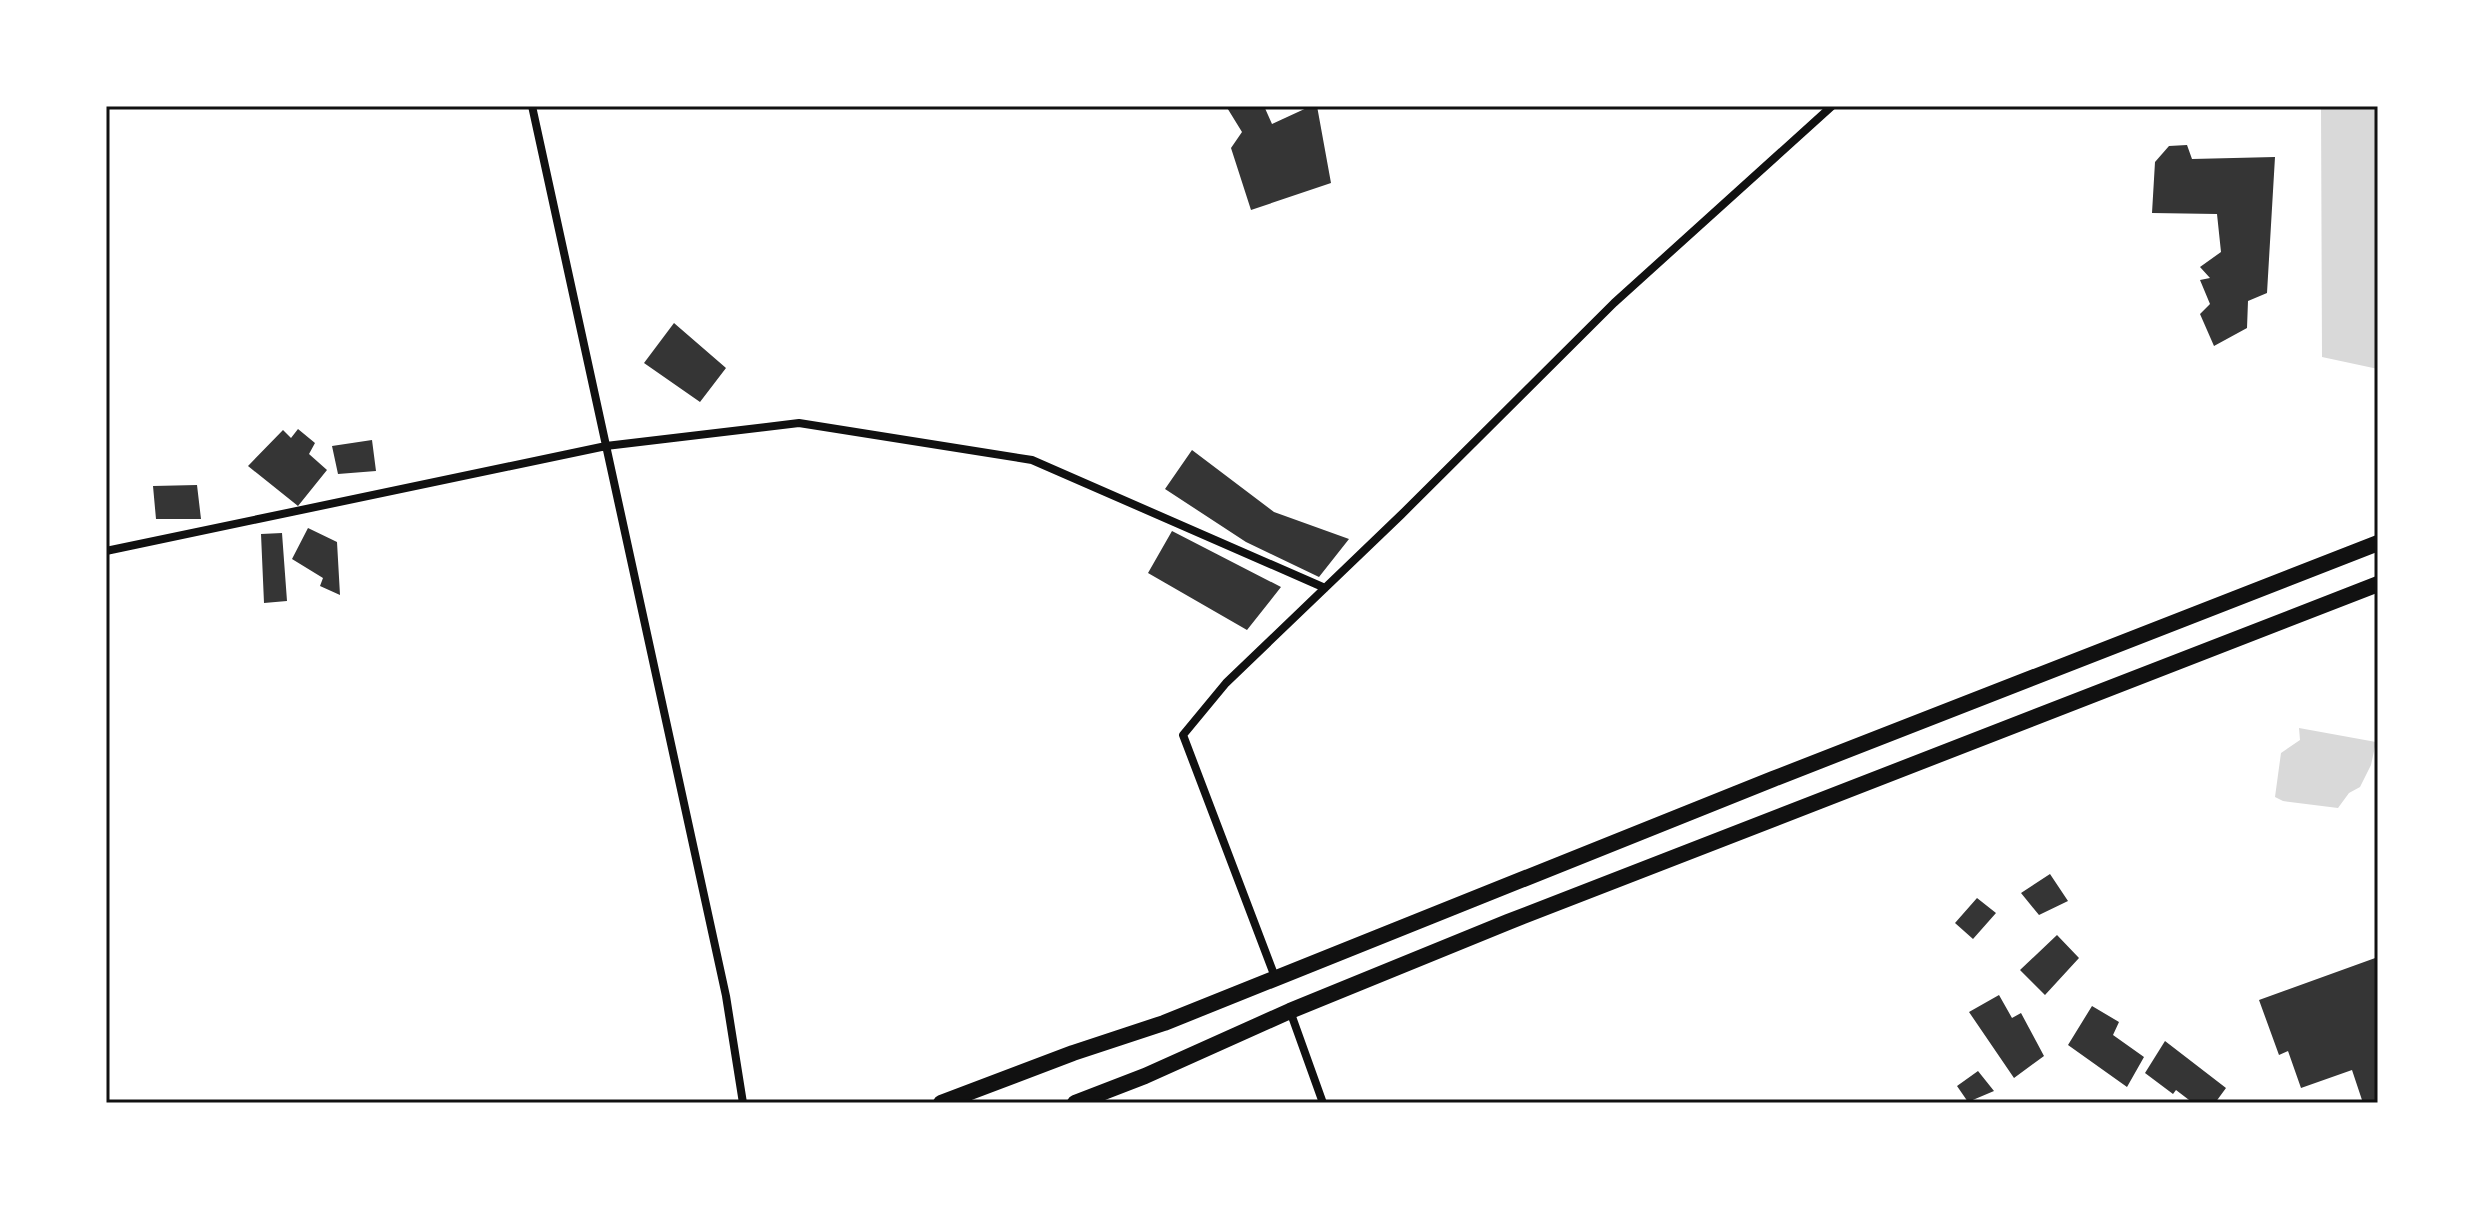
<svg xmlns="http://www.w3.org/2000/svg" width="2484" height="1209" viewBox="0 0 2484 1209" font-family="Cabin,sans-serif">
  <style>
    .water { fill: #d9d9d9 }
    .building { fill: #353535 }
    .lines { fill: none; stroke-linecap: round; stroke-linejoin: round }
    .minor { stroke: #111; stroke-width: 8 }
    .trunk { stroke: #111; stroke-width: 16 }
    .neatline { fill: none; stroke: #111; stroke-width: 3 }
  </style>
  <rect width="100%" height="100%" fill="#fff"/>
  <!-- water -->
  <path class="water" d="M2321,106H2378V369L2322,357Z
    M2299,728L2376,742L2371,765L2360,787L2349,793L2338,808L2283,801L2275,797L2281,753L2300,740Z"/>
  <!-- building -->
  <path class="building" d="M1226,106H1264L1272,124L1311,106H1317L1331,183L1251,210L1231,148L1242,132Z
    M2187,145L2192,159L2275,157L2267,293L2248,301L2247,328L2214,346L2200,314L2210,304L2200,280L2210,278L2200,267L2221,252L2217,214L2152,213L2155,162L2169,146Z
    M674,323L726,368L700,402L644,363Z
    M298,429L315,443L309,454L327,470L298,506L248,466L283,430L291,438Z
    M372,440L376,471L338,474L332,446Z
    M1192,450L1274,512L1349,539L1319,577L1246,542L1165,489Z
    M197,485L201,519H156L153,486Z
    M308,528L337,542L340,595L320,586L323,578L292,559Z
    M1172,531L1281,587L1247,630L1148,573Z
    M282,533L287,601L264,603L261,534Z
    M2050,874L2068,901L2039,915L2021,893Z
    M1977,898L1996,913L1973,939L1955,923Z
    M2057,935L2079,958L2045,995L2020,970Z
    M2378,957V1103H2363L2352,1070L2301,1088L2288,1051L2279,1055L2259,1000Z
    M1999,995L2012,1018L2021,1013L2044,1056L2014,1078L1969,1012Z
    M2092,1006L2119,1022L2113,1035L2144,1057L2127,1087L2068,1045Z
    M2165,1041L2226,1088L2215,1103H2193L2176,1090L2173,1094L2145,1073Z
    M1978,1071L1994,1091L1968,1102L1957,1086Z"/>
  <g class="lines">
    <!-- minor -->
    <path class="minor" d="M532,106L726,996L743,1103
      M106,551L606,446L799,423L1032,460L1325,588
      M1275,977L1183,735L1226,683L1401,515L1614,303L1832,106
      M1290,1011L1323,1103"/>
    <!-- trunk -->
    <path class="trunk" d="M941,1103L1073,1053L1164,1023L1773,779L2378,543
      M1075,1103L1145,1076L1290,1011L1508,922L2378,584"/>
  </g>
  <!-- border -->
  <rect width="2484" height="1209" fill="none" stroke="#ffffff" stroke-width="216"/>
  <rect x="108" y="108" width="2268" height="993" class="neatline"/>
</svg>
